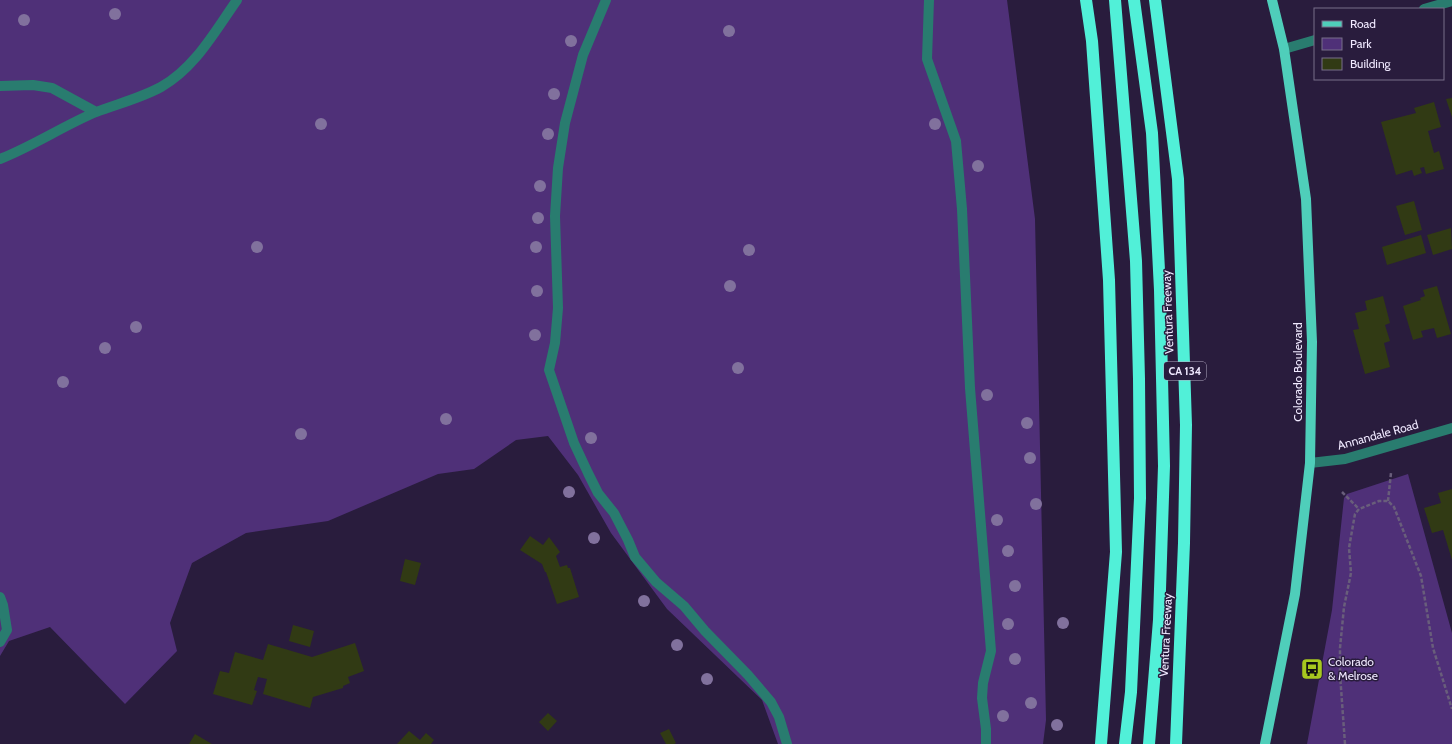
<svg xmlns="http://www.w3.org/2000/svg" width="1452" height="744" viewBox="0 0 1452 744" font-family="Cabin,sans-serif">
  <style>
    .green { fill: #4f3078 }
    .building { fill: #313a14 }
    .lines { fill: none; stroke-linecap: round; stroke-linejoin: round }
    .path { stroke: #695e7b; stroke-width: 2.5; stroke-dasharray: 4 2; stroke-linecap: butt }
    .minor { stroke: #297c6f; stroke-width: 10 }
    .major { stroke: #4fceba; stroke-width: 10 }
    .highway { stroke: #51f0d8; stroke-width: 12 }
    .tree { fill: #81719d }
    .labels { text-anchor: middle; stroke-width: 3; stroke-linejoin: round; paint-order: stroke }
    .shield { fill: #291c3d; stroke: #b4abc4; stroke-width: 1 }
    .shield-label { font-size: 11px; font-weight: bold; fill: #efe8fe }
    .street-label { font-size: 12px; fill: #efe8fe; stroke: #291c3d }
    .poi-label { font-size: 12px; fill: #efe8fe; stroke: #291c3d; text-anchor: start }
  </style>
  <rect width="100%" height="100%" fill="#291c3d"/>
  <!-- green -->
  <path class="green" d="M0,0H1007L1035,219L1046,720L1043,744H778L762,700L667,609L611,533L578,475L548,436L516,440L474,469L438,474L328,521L246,533L192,563L170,623L177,651L125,704L50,627L9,641L0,656Z
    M1408,474L1452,633V744H1307L1332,610L1344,498L1347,494Z"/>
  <!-- building -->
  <path class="building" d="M1452,98V117L1446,99Z
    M1434,102L1441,127L1428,131L1434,153L1439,151L1444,169L1426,174L1424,167L1420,168L1422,173L1414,176L1412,170L1396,175L1381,122L1416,113L1414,108Z
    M1414,201L1422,230L1405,235L1396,206Z
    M1451,228L1452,249L1433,255L1427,235Z
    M1421,235L1426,253L1387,265L1382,247Z
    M1437,286L1451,334L1437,338L1434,328L1421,331L1423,337L1413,340L1403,306L1421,300L1420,298L1425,296L1423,290Z
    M1383,296L1390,323L1385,325L1390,341L1384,343L1390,367L1365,374L1353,330L1359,329L1355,313L1367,310L1365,301Z
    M1452,489V560L1443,530L1432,533L1424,508L1441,503L1438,493Z
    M530,536L543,545L549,537L560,552L556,556L560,567L567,565L568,568H570L579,597L557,604L546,572H545L542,564L520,550Z
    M405,559L421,563L415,585L400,581Z
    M293,625L314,631L310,647L289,641Z
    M355,643L364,671L348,677L350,683L343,686V688L313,697L310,708L263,694L267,679L258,677L254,690L257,691L252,705L213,694L220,671L229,673L235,652L263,660L268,644L312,657Z
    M548,713L557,721L548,731L539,722Z
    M669,729L676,743L674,744H666L660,733Z
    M409,731L420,740L426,733L434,740L431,744H397Z
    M195,734L212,744H189Z"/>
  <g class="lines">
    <!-- path -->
    <path class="path" d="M1342,492L1359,509
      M1388,501L1391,473
      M1345,744L1340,674V648L1344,607L1351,573L1349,548L1353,525L1355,514L1359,509L1379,501H1388L1394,507L1421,576L1433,648L1452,709"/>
    <!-- minor -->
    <path class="minor" d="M606,0L583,55L565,123L558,168L555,216L558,308L555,343L549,370L574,443L588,473L598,493L614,513L628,540L635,557L656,582L684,606L705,631L748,675L771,702L779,717L787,744
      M929,0L927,59L956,141L962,209L970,388L991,651L983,683L982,698L986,729V744
      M1424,9L1452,1
      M1284,49L1315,40
      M0,86L33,85L52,88L96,112C117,104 141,98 161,87C195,68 215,31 237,0
      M0,159C33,146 63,126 96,112
      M1310,463L1345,459L1452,428
      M0,597L3,605L7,630L0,642"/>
    <!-- major -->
    <path class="major" d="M1265,744L1295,594L1310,463L1312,342L1306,199L1284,49L1272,0"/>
    <!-- highway -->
    <path class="highway" d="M1086,0L1092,41L1109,280L1116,552L1101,744
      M1115,0L1136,261L1139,379L1140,498L1131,692L1125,744
      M1134,0L1152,133L1160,290L1164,466L1159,620L1149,744
      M1155,0L1178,179L1186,425L1184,543L1176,744"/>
  </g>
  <!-- trees -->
  <g class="tree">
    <circle cx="115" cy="14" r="6"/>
    <circle cx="24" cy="20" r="6"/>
    <circle cx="729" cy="31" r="6"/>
    <circle cx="571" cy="41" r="6"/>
    <circle cx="554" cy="94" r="6"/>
    <circle cx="321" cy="124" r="6"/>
    <circle cx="935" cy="124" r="6"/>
    <circle cx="548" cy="134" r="6"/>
    <circle cx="978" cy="166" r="6"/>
    <circle cx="540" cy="186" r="6"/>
    <circle cx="538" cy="218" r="6"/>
    <circle cx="257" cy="247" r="6"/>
    <circle cx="536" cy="247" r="6"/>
    <circle cx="749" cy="250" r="6"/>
    <circle cx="730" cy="286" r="6"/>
    <circle cx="537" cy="291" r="6"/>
    <circle cx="136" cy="327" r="6"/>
    <circle cx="535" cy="335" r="6"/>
    <circle cx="105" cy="348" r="6"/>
    <circle cx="738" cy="368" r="6"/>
    <circle cx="63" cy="382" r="6"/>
    <circle cx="987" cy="395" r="6"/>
    <circle cx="446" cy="419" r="6"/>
    <circle cx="1027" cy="423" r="6"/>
    <circle cx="301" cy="434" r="6"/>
    <circle cx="591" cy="438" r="6"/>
    <circle cx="1030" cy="458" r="6"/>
    <circle cx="569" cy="492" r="6"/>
    <circle cx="1036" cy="504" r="6"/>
    <circle cx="997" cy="520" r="6"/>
    <circle cx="594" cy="538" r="6"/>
    <circle cx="1008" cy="551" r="6"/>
    <circle cx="1015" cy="586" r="6"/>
    <circle cx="644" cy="601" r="6"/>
    <circle cx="1063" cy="623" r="6"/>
    <circle cx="1008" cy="624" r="6"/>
    <circle cx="677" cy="645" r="6"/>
    <circle cx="1015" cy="659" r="6"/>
    <circle cx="707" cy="679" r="6"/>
    <circle cx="1031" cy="703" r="6"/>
    <circle cx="1003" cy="716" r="6"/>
    <circle cx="1057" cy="725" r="6"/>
  </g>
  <!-- icons -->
  <defs>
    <g id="bus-square" transform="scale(1.15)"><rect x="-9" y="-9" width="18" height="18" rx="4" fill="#a7c81f" stroke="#291c3d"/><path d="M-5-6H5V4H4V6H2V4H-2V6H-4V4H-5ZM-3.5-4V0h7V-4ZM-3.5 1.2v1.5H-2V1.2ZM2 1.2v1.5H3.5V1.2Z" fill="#111"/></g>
  </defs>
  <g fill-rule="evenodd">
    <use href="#bus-square" x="1312" y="669"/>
  </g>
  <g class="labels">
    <!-- shield labels -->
    <rect class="shield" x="1164" y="362" width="42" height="18" rx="3"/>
    <g class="shield-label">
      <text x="1185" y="375">CA 134</text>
    </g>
    <!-- street labels -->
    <g class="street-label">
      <text transform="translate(1168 312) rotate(-92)" y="4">Ventura Freeway</text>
      <text transform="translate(1298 372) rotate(-90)" y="4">Colorado Boulevard</text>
      <text transform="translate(1378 435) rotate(-15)" y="4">Annandale Road</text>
      <text transform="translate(1166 635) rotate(-87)" y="4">Ventura Freeway</text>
    </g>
    <!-- poi labels -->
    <g class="poi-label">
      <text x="1328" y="666">Colorado<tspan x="1328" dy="14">&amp; Melrose</tspan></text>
    </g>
  </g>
  <!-- legend -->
  <rect x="1314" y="8" width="130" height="72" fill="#291c3d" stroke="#786e8a"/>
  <rect x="1322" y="21" width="20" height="6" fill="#4fceba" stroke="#786e8a"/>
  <text x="1350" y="28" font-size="12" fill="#efe8fe">Road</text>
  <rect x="1322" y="38" width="20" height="12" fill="#4f3078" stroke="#786e8a"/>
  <text x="1350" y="48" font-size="12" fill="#efe8fe">Park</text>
  <rect x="1322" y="58" width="20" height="12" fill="#313a14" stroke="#786e8a"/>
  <text x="1350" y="68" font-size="12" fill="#efe8fe">Building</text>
</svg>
